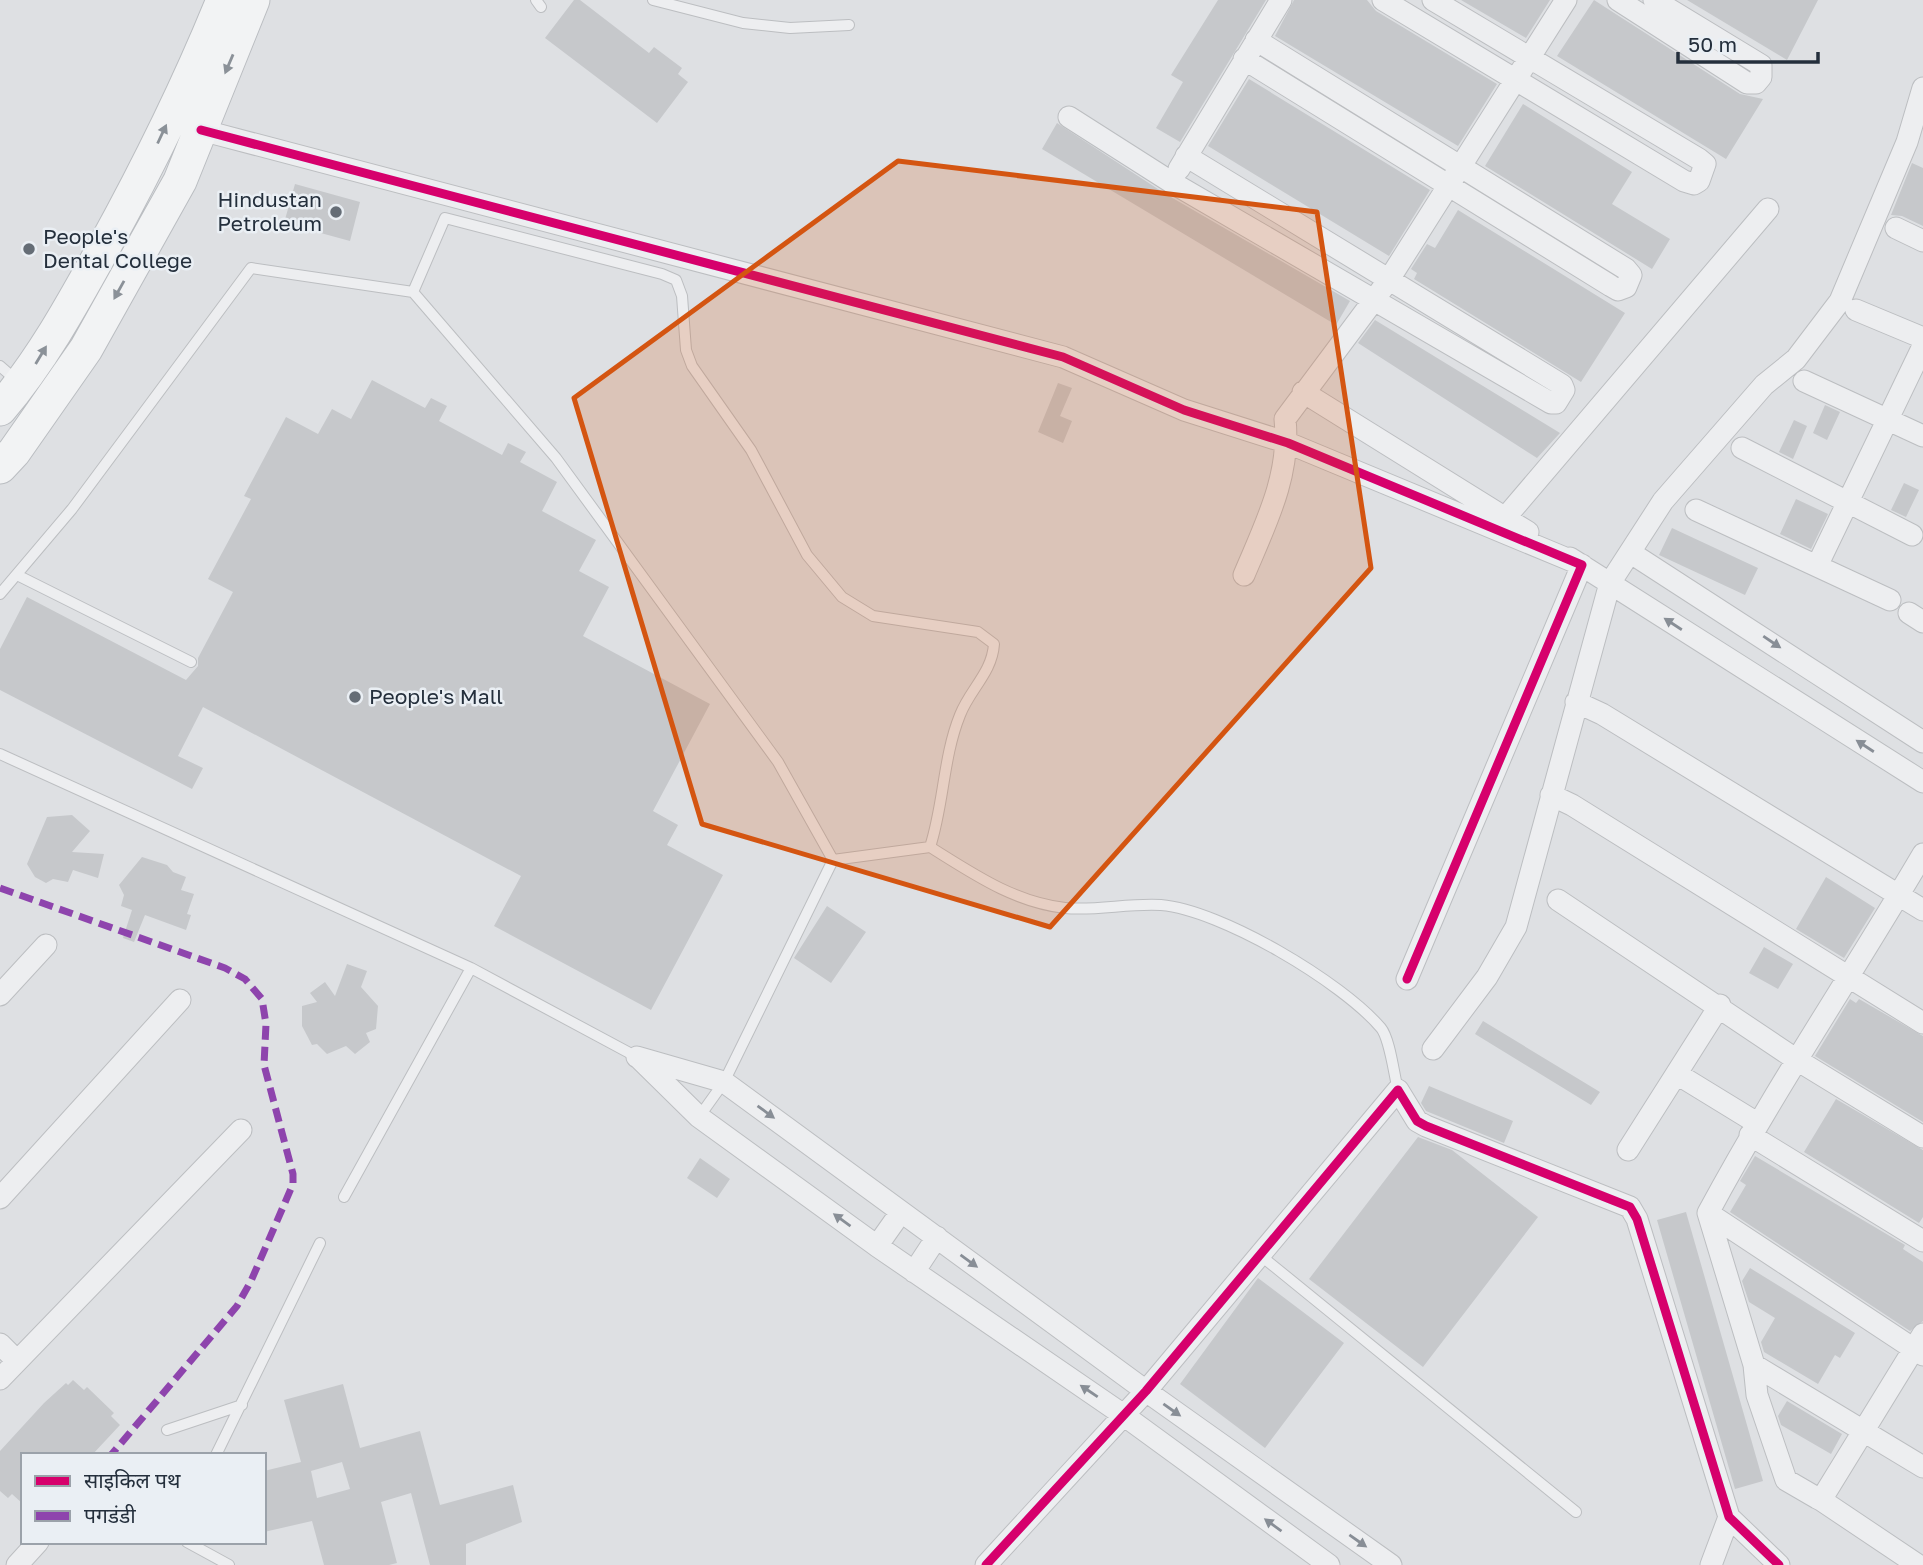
<svg xmlns="http://www.w3.org/2000/svg" width="1923" height="1565" viewBox="0 0 1923 1565" font-family="'Golos Text','Noto Sans Devanagari',sans-serif">
  <style>
    .building { fill: #c6c8cb; fill-rule: evenodd }
    .lines { fill: none; stroke-linecap: round; stroke-linejoin: round }
    .service-casing { stroke: #bcbec1; stroke-width: 12 }
    .minor-casing { stroke: #bcbec1; stroke-width: 23 }
    .primary-casing { stroke: #babdc1; stroke-width: 35 }
    .service { stroke: #edeef0; stroke-width: 10 }
    .minor { stroke: #edeef0; stroke-width: 21 }
    .primary { stroke: #f2f3f4; stroke-width: 33 }
    .quiet { stroke: #8e44ad; stroke-width: 7; stroke-dasharray: 14 7; stroke-linecap: butt }
    .cycleway-casing { stroke: #eaeff4; stroke-width: 13 }
    .cycleway { stroke: #d6006c; stroke-width: 9 }
    .oneway { fill: #8b9198 }
    .oneway2 { fill: #888e96 }
    .marked { fill: #d45511; fill-opacity: 0.2; stroke: #d45511; stroke-width: 5; stroke-linejoin: round }
    .poi-dot { fill: #656d76; stroke: #eaeff4; stroke-width: 2.5 }
    .labels { text-anchor: middle; stroke-width: 5; stroke-linejoin: round; paint-order: stroke }
    .poi-label { font-size: 21px; fill: #242f3c; stroke: #eaeff4; text-anchor: start }
  </style>
  <rect width="100%" height="100%" fill="#dee0e3"/>
  <!-- building -->
  <path class="building" d="M574,0H580L649,53L654,47L682,68L678,74L688,82L657,123L545,38Z
    M1218,0H1266L1180,142L1156,128L1183,82L1171,75Z
    M1294,0H1367L1376,11L1497,84L1458,146L1275,36Z
    M1461,0H1550L1526,38Z
    M1594,0L1740,94L1763,99L1726,159L1557,56Z
    M1687,0H1818L1787,60Z
    M1249,79L1430,190L1389,256L1208,146Z
    M1523,104L1632,172L1612,204L1670,239L1652,269L1485,166Z
    M1057,123L1164,193L1350,301L1336,325L1042,149Z
    M1912,163L1923,168V226L1902,216L1891,215Z
    M295,184L360,202L350,241L284,223Z
    M1458,210L1625,313L1581,382L1414,279L1417,273L1411,269L1427,244L1435,248Z
    M1375,320L1560,433L1537,458L1358,343Z
    M372,380L425,408L431,398L447,406L439,421L502,455L508,443L526,452L520,462L557,482L542,511L596,540L579,571L609,587L583,636L710,704L653,811L678,825L667,845L723,875L651,1010L494,926L521,876L203,707L178,756L203,768L192,789L0,690V649L27,597L186,680L198,666V658L233,592L208,579L251,499L244,496L286,417L318,434L332,409L351,419Z
    M1058,383L1072,388L1060,416L1072,421L1063,443L1038,432Z
    M1825,405L1840,412L1827,440L1813,433Z
    M1794,420L1807,426L1793,459L1779,452Z
    M1904,483L1919,490L1906,517L1891,510Z
    M1796,499L1828,514L1811,549L1780,534Z
    M1672,528L1758,568L1745,595L1659,555Z
    M72,815L90,831L72,852L104,854L98,878L73,870L68,882L53,879L46,883L35,877L27,864L47,817Z
    M142,857L167,865L173,872L186,877L181,890L194,894L187,914L191,915L186,930L145,915L134,942L123,938L132,910L121,906L124,895L119,885Z
    M1826,877L1875,908L1844,958L1796,929Z
    M827,906L866,932L831,983L794,958Z
    M1764,947L1793,964L1778,989L1749,973Z
    M347,964L367,971L361,987L378,1006L376,1029L366,1033L370,1042L355,1054L346,1046L327,1054L317,1044L312,1045L302,1026V1006L317,1002L310,993L325,982L335,996Z
    M1850,999L1856,1003L1859,999L1923,1036V1122L1815,1056Z
    M1483,1021L1600,1092L1591,1105L1475,1034Z
    M1429,1086L1513,1121L1504,1143L1426,1111L1421,1103Z
    M1836,1099L1923,1150V1217L1919,1223L1804,1152Z
    M1418,1137L1452,1150L1538,1217L1423,1367L1309,1279Z
    M1755,1156L1905,1245L1903,1249L1923,1262V1321L1910,1331L1730,1212L1746,1185L1740,1181Z
    M700,1158L730,1179L717,1198L687,1178Z
    M1686,1212L1763,1481L1735,1489L1657,1220Z
    M1750,1268L1855,1333L1840,1358L1835,1355L1818,1384L1764,1352L1761,1342L1775,1318L1749,1302L1742,1281Z
    M1258,1278L1344,1343L1265,1448L1180,1384Z
    M73,1380L84,1390L87,1387L114,1413L111,1416L120,1425L92,1455H23V1504L12,1494L8,1498L0,1491V1451L44,1403L66,1383L68,1385Z
    M343,1384L360,1448L420,1431L440,1505L513,1485L522,1522L466,1544V1565H430L411,1493L381,1502L397,1563L389,1565H324L312,1521L264,1532V1471L301,1462L284,1400ZM342,1462L350,1489L317,1498L311,1471Z
    M1787,1401L1842,1434L1831,1454L1781,1425L1778,1416Z"/>
  <g class="lines">
    <!-- service casing -->
    <g class="service-casing">
      <path id="service" d="M536,0L541,7
        M653,0L743,23L790,28L849,25
        M413,292L445,218L662,274L676,280L682,296L686,350L692,366L751,450L807,555L842,597L873,616L978,632L994,644C992,673 970,689 960,715C943,757 944,804 930,847L833,860
        M0,366L16,380
        M17,575L191,662
        M0,594L72,509L251,268L413,292L556,458L778,762L833,860L724,1082L699,1117
        M0,754L471,968L637,1057
        M930,847C972,873 1013,902 1065,908C1096,911 1129,903 1161,905C1221,910 1342,982 1381,1028C1390,1039 1394,1075 1398,1090
        M344,1197L471,968
        M1260,1255L1576,1512
        M167,1430L242,1405
        M216,1455L320,1243
        M187,1542L229,1565"/>
    </g>
    <!-- minor casing -->
    <g class="minor-casing">
      <path id="minor" d="M1383,0L1684,181L1694,184L1699,181L1705,164L1699,159L1433,0
        M1618,0L1747,83H1756L1761,77V65L1654,0
        M1244,59L1611,286L1618,290L1626,287L1631,275L1626,269L1256,40
        M1069,117L1171,182L1551,403H1556L1564,390L1562,385L1186,156
        M201,130L1063,357L1184,410L1288,443L1582,565L1407,979
        M1179,169L1281,0
        M1896,228L1923,241
        M1856,310L1923,338
        M1804,381L1923,436
        M1303,392L1528,532
        M1742,448L1912,535
        M1696,510L1890,600
        M1505,518L1768,209
        M1631,553L1923,742
        M1570,558L1923,782
        M1817,566L1923,346
        M1244,575C1265,525 1291,475 1285,419L1388,281L1566,0
        M1909,613L1923,622
        M1576,702L1602,714L1923,910
        M1551,795L1572,805L1923,1023
        M1923,854C1852,975 1774,1090 1708,1213L1754,1365L1757,1395L1786,1480L1817,1498L1821,1500L1923,1334
        M1558,900L1797,1060L1923,1137
        M0,995L46,945
        M1433,1049L1487,977L1516,927L1610,583L1663,501L1764,385L1796,359L1840,301L1907,142L1923,88
        M637,1057L724,1082L1146,1391L1391,1565
        M639,1058L699,1117L877,1246L1122,1414L1329,1565
        M1677,1074L1757,1123
        M1750,1135L1923,1241
        M1628,1150L1720,1005
        M0,1198L180,1000
        M1708,1213L1923,1355
        M877,1246L901,1212
        M914,1272L937,1237
        M0,1344L16,1360
        M1754,1365L1923,1467
        M0,1379L241,1130
        M1821,1500L1918,1565
        M17,1565L38,1542
        M986,1565L1146,1391L1398,1090L1417,1121L1426,1126L1630,1207L1637,1219L1729,1517L1779,1565
        M1711,1565L1729,1517"/>
    </g>
    <!-- primary casing -->
    <g class="primary-casing">
      <path id="primary" d="M0,409C42,360 73,303 104,247C148,167 189,84 223,0
        M0,467L14,452L86,349L180,181L253,0"/>
    </g>
    <!-- service -->
    <use href="#service" class="service"/>
    <!-- minor -->
    <use href="#minor" class="minor"/>
    <!-- primary -->
    <use href="#primary" class="primary"/>
    <!-- quiet -->
    <path class="quiet" d="M0,888L225,968L245,979L262,999L266,1024L264,1065L293,1174V1184L251,1281L237,1306L111,1455"/>
    <!-- cycleway casing -->
    <g class="cycleway-casing">
      <path id="cycleway" d="M201,130L1063,357L1184,410L1288,443L1582,565L1407,979
        M986,1565L1146,1391L1398,1090L1417,1121L1426,1126L1630,1207L1637,1219L1729,1517L1779,1565"/>
    </g>
    <!-- cycleway -->
    <use href="#cycleway" class="cycleway"/>
  </g>
  <!-- one-way arrows -->
  <defs><path id="oneway-solid" d="M-6-.8H1V-3.2L6.5 0L1 3.2V.8H-6Z" transform="scale(1.75)"/></defs>
  <g class="oneway">
    <use href="#oneway-solid" transform="translate(229 64) rotate(113)"/>
    <use href="#oneway-solid" transform="translate(162 134) rotate(-65)"/>
    <use href="#oneway-solid" transform="translate(119 290) rotate(119)"/>
    <use href="#oneway-solid" transform="translate(41 355) rotate(-59)"/>
  </g>
  <g class="oneway2">
    <use href="#oneway-solid" transform="translate(1673 624) rotate(-147)"/>
    <use href="#oneway-solid" transform="translate(1772 642) rotate(34)"/>
    <use href="#oneway-solid" transform="translate(1865 746) rotate(-147)"/>
    <use href="#oneway-solid" transform="translate(766 1112) rotate(36)"/>
    <use href="#oneway-solid" transform="translate(842 1220) rotate(-144)"/>
    <use href="#oneway-solid" transform="translate(969 1261) rotate(36)"/>
    <use href="#oneway-solid" transform="translate(1089 1391) rotate(-146)"/>
    <use href="#oneway-solid" transform="translate(1172 1410) rotate(35)"/>
    <use href="#oneway-solid" transform="translate(1273 1525) rotate(-144)"/>
    <use href="#oneway-solid" transform="translate(1358 1541) rotate(35)"/>
  </g>
  <!-- marked area -->
  <path class="marked" d="M898,161L1317,212L1371,568L1050,927L702,824L574,398Z"/>
  <!-- markers -->
  <g class="poi-dot">
    <circle cx="336" cy="212" r="7"/>
    <circle cx="29" cy="249" r="7"/>
    <circle cx="355" cy="697" r="7"/>
  </g>
  <g class="labels">
    <!-- poi labels -->
    <g class="poi-label">
      <text x="322" y="207" text-anchor="end">Hindustan<tspan x="322" dy="24">Petroleum</tspan></text>
      <text x="43" y="244">People's<tspan x="43" dy="24">Dental College</tspan></text>
      <text x="369" y="704">People's Mall</text>
    </g>
  </g>
  <!-- legend -->
  <rect x="21" y="1453" width="245" height="91" fill="#eaeff4" stroke="#9ba2aa" stroke-width="2"/>
  <rect x="35" y="1476" width="35" height="10" fill="#d6006c" stroke="#9ba2aa" stroke-width="2"/>
  <text x="84" y="1488" font-size="21" fill="#242f3c">साइकिल पथ</text>
  <rect x="35" y="1511" width="35" height="10" fill="#8e44ad" stroke="#9ba2aa" stroke-width="2"/>
  <text x="84" y="1523" font-size="21" fill="#242f3c">पगडंडी</text>
  <!-- scale -->
  <path d="M1678 52v10h140v-10" fill="none" stroke="#242f3c" stroke-width="3.5"/>
  <text x="1688" y="52" font-size="21" fill="#242f3c" stroke="#eaeff4" stroke-width="5" paint-order="stroke">50 m</text>
</svg>
